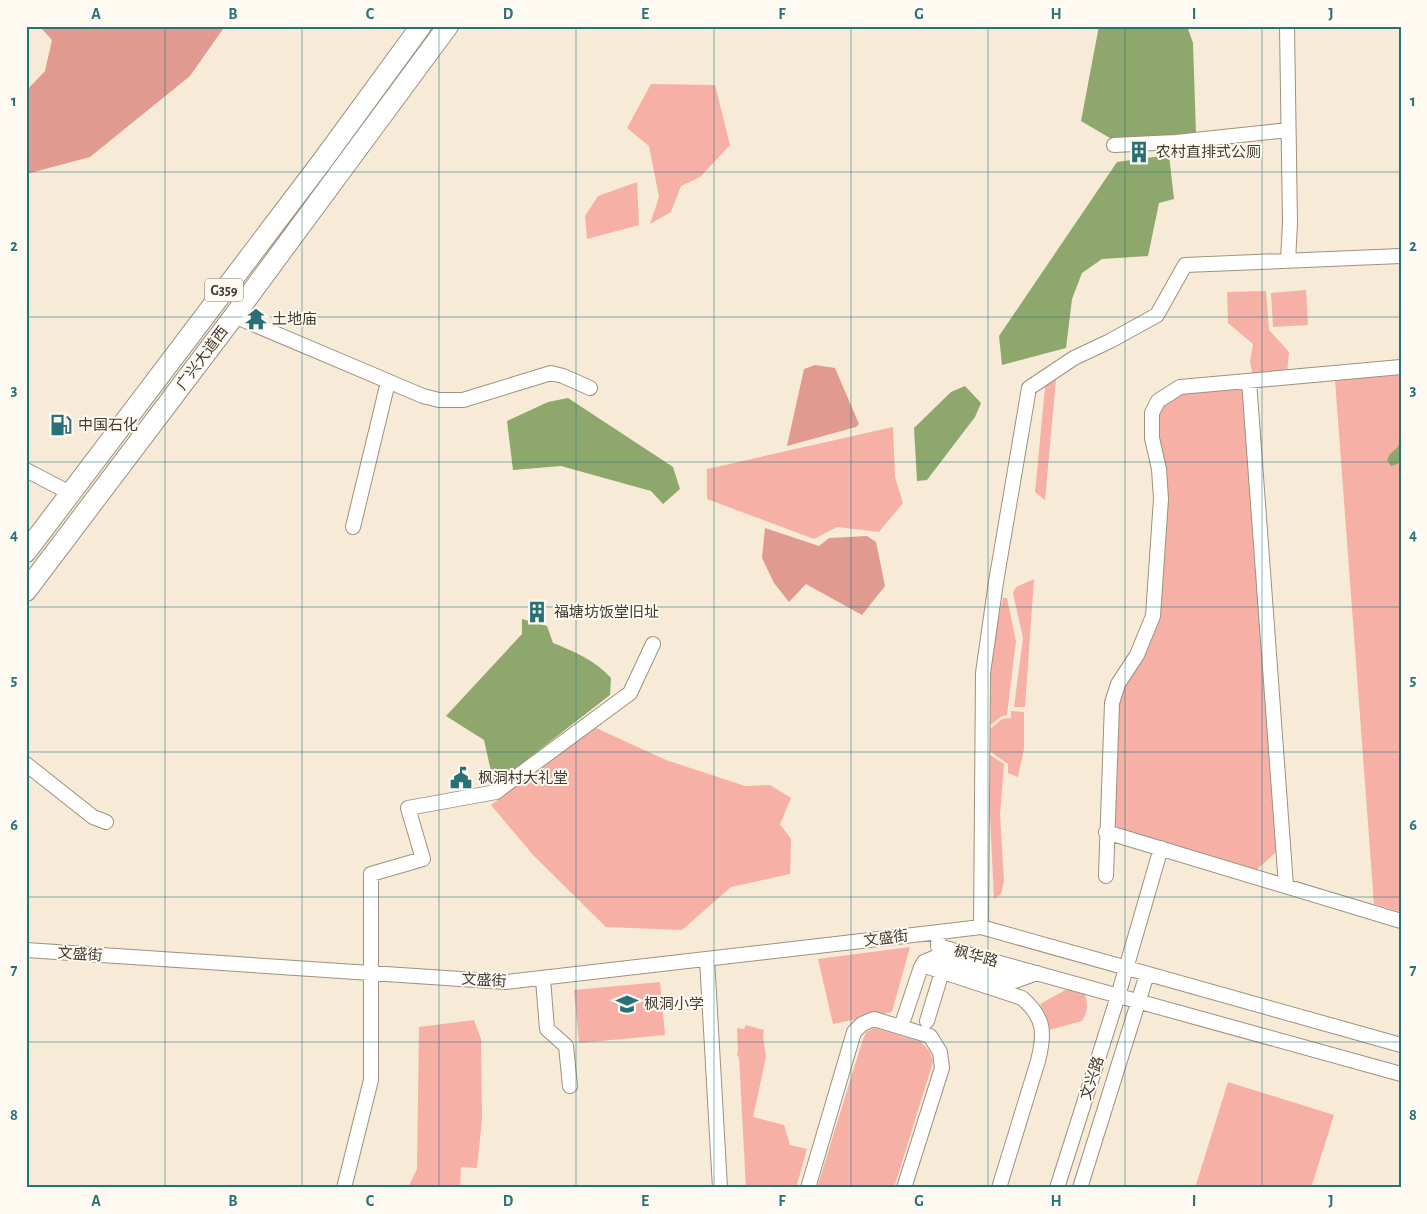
<svg xmlns="http://www.w3.org/2000/svg" width="1427" height="1214" viewBox="0 0 1427 1214" font-family="'Alegreya Sans','Noto Sans SC',sans-serif">
  <style>
    .green { fill: #f6b0a6 }
    .forest { fill: #e09a90 }
    .water { fill: #8ea76c }
    .lines { fill: none; stroke-linecap: round; stroke-linejoin: round }
    .minor-casing { stroke: #9d9180; stroke-width: 16 }
    .highway-casing { stroke: #9d9180; stroke-width: 22 }
    .minor { stroke: #fff; stroke-width: 14 }
    .highway { stroke: #fff; stroke-width: 20 }
    .grid { fill: none; stroke: #277177; stroke-width: 1; stroke-opacity: 0.55 }
    .labels { text-anchor: middle; stroke-width: 4; stroke-linejoin: round; paint-order: stroke }
    .shield { fill: #fef9f1; stroke: #7a756d; stroke-width: 1 }
    .shield-label { font-size: 14px; font-weight: bold; fill: #413c34 }
    .poi-label { font-size: 15px; fill: #413c34; stroke: #fef9f1; text-anchor: start }
    .street-label { font-size: 15px; fill: #413c34; stroke: #fef9f1 }
    .neatline { fill: none; stroke: #277177; stroke-width: 2 }
    .grid-label { font-size: 16px; text-anchor: middle; font-weight: bold; fill: #277177 }
  </style>
  <rect width="100%" height="100%" fill="#f7ead7"/>
  <!-- green -->
  <path class="green" d="M651,84L715,85L730,145L700,177L681,186L671,212L650,224L659,197L649,146L627,128Z
    M637,182L639,225L587,239L585,216L598,196Z
    M1306,290L1308,325L1273,327L1271,293Z
    M1266,291L1269,330L1289,352L1287,373L1253,376L1250,362L1253,344L1228,323L1227,292Z
    M1401,374V912L1374,904L1335,380Z
    M1050,378L1056,379L1045,500L1035,492L1045,388L1046,382Z
    M1244,386L1276,852L1254,872L1112,828L1118,707L1124,687L1159,618L1156,424L1158,409L1181,391Z
    M893,427L895,477L903,503L879,532L837,527L814,539L707,499V469Z
    M1034,579L1025,707H1014L1023,638L1013,593L1016,587Z
    M1003,598H1007L1016,641L1007,715L1002,716L989,726V662Z
    M1011,711L1024,712V749L1018,777L1008,773V764L988,750L989,730L1002,719L1011,718Z
    M594,727L666,760L745,786L770,785L791,798L780,824L791,839L790,874L731,887L682,930L606,927L534,856L491,805Z
    M987,753L1004,764L1000,815L1004,881L1001,894L994,899Z
    M910,947L892,1012L833,1024L818,959Z
    M660,982L665,1035L579,1043L574,990Z
    M1071,987L1083,990C1088,1002 1089,1009 1082,1021L1049,1030L1048,1021L1040,1004Z
    M474,1020L481,1039L482,1120L477,1168L461,1167L460,1188H408L417,1169L419,1027Z
    M746,1025L764,1030L763,1035L766,1057L753,1117L784,1125L790,1145L807,1149L796,1188H746L739,1057L737,1056L738,1050L737,1028L744,1029Z
    M875,1028L921,1042L930,1052L933,1062L894,1188H817L862,1042L866,1032Z
    M1228,1082L1334,1115L1311,1188H1195Z"/>
  <!-- forest -->
  <path class="forest" d="M39,26H225L190,76L90,157L26,174V91L45,71L52,40Z
    M815,365L835,368L859,424L856,427L787,446L804,369Z
    M765,528L819,546L829,538L867,536L876,542L885,586L862,615L806,584L789,602L774,583L762,558Z"/>
  <!-- water -->
  <path class="water" d="M1099,26H1187L1193,43L1196,134L1115,141L1081,121Z
    M1169,155L1174,199L1159,203L1148,256L1102,259L1082,273L1072,299L1066,348L1002,365L999,336L1117,162Z
    M965,386L981,403L975,417L927,480L917,481L914,428L951,392Z
    M568,398L673,467L680,489L663,504L651,491L561,466L513,470L507,421L548,402Z
    M1401,440V462L1395,465L1391,466L1387,460L1390,454L1397,448Z
    M522,619L547,626L553,643C575,652 595,660 611,678L610,695L494,785L484,740L446,716L522,634Z"/>
  <g class="lines">
    <!-- minor casing -->
    <g class="minor-casing">
      <path id="minor" d="M1287,26L1290,223L1288,261
        M1114,145L1176,142L1288,130
        M234,316L423,396L439,400H463L551,373L563,376L590,388
        M1249,381L1286,886
        M26,470L70,493
        M353,527L388,382
        M26,764L93,817L106,822
        M1106,832L1401,921
        M1106,876L1112,703L1118,684L1137,655L1153,616L1161,499L1159,469L1152,438V413L1158,401L1180,387L1401,367
        M981,927L983,673L996,582L1029,388L1074,358L1110,341L1157,315L1185,265L1401,256
        M26,950L506,982L939,932
        M707,959L720,1188
        M922,965L1022,998C1045,1018 1045,1033 1038,1061L999,1188
        M543,979L547,1029L566,1046L570,1086
        M927,1021L942,972
        M901,1027L921,967L924,962L936,957L1015,981L1037,973
        M1401,1045L981,927L939,932L938,946L1401,1074
        M344,1188L371,1080V874L423,859L408,808L496,792L630,693L653,644
        M808,1188L854,1032L862,1024L874,1019L930,1036L940,1052L942,1068L904,1188
        M1057,1188L1118,996L1161,848
        M1080,1188L1147,974"/>
    </g>
    <!-- highway casing -->
    <g class="highway-casing">
      <path id="highway" d="M26,552L323,160L421,26
        M26,591L234,316L448,26"/>
    </g>
    <!-- minor -->
    <use href="#minor" class="minor"/>
    <!-- highway -->
    <use href="#highway" class="highway"/>
  </g>
  <!-- grid -->
  <path class="grid" d="M165,26V1188M302,26V1188M439,26V1188M576,26V1188M714,26V1188M851,26V1188M988,26V1188M1125,26V1188M1262,26V1188M26,172H1401M26,317H1401M26,462H1401M26,607H1401M26,752H1401M26,897H1401M26,1042H1401"/>
  <!-- icons -->
  <defs>
    <g id="building-bare" transform="scale(1.725)"><path d="M-4-6H4V6H1V3H-1V6H-4ZM-2.5-4.3h1.7v1.8h-1.7ZM.8-4.3h1.7v1.8H.8ZM-2.5-1h1.7V.8h-1.7ZM.8-1h1.7V.8H.8Z" fill="#277177" stroke="#fef9f1" stroke-width="2.5" paint-order="stroke"/></g>
    <g id="temple-bare" transform="scale(1.725)"><path d="M0-6L5-2H3V0L6.5 2.5H4V6H1.5V3h-3V6H-4V2.5H-6.5L-3 0V-2H-5Z" fill="#277177" stroke="#fef9f1" stroke-width="2.5" paint-order="stroke"/></g>
    <g id="fuel-bare" transform="scale(1.725)"><path d="M-5.5-6h7V0h2V4h1.3V-2.5L3-4.5l.8-.8L6-3V5H2.5V1h-1V6h-7ZM-4.2-4.7v3.2H.2V-4.7Z" fill="#277177" stroke="#fef9f1" stroke-width="2.5" paint-order="stroke"/></g>
    <g id="civic-bare" transform="scale(1.725)"><path d="M-.6-6.5H3V-4.5H.6V-3L4-1V1h2V6H-6V1h2V-1L-.6-3ZM-1.2 2.5V6h2.4V2.5Z" fill="#277177" stroke="#fef9f1" stroke-width="2.5" paint-order="stroke"/></g>
    <g id="school-bare" transform="scale(1.725)"><path d="M0-5L7-2L0 1L-7-2ZM-4 1L0 2.5L4 1V4Q0 6-4 4Z" fill="#277177" stroke="#fef9f1" stroke-width="2.5" paint-order="stroke"/></g>
  </defs>
  <g fill-rule="evenodd">
    <use href="#building-bare" x="1139" y="152"/>
    <use href="#temple-bare" x="256" y="319"/>
    <use href="#fuel-bare" x="61" y="425"/>
    <use href="#building-bare" x="537" y="612"/>
    <use href="#civic-bare" x="461" y="778"/>
    <use href="#school-bare" x="627" y="1004"/>
  </g>
  <g class="labels">
    <!-- shield labels -->
    <rect class="shield" x="205" y="278.5" width="38" height="23" rx="4"/>
    <g class="shield-label">
      <text x="224" y="295">G359</text>
    </g>
    <!-- poi labels -->
    <g class="poi-label">
      <text x="1156" y="157">农村直排式公厕</text>
      <text x="272" y="324">土地庙</text>
      <text x="78" y="430">中国石化</text>
      <text x="554" y="617">福塘坊饭堂旧址</text>
      <text x="478" y="783">枫洞村大礼堂</text>
      <text x="644" y="1009">枫洞小学</text>
    </g>
    <!-- street labels -->
    <g class="street-label">
      <text transform="translate(202 358) rotate(-53)" y="5">广兴大道西</text>
      <text transform="translate(886 938) rotate(-7)" y="5">文盛街</text>
      <text transform="translate(80 954) rotate(4)" y="5">文盛街</text>
      <text transform="translate(976 956) rotate(15)" y="5">枫华路</text>
      <text transform="translate(484 980) rotate(3)" y="5">文盛街</text>
      <text transform="translate(1092 1078) rotate(-72)" y="5">文兴路</text>
    </g>
  </g>
  <!-- border -->
  <rect width="1427" height="1214" fill="none" stroke="#fef9f1" stroke-width="55"/>
  <rect x="28" y="28" width="1372" height="1158" class="neatline"/>
  <g class="grid-label">
    <text x="96" y="19">A</text>
    <text x="233" y="19">B</text>
    <text x="370" y="19">C</text>
    <text x="508" y="19">D</text>
    <text x="645" y="19">E</text>
    <text x="782" y="19">F</text>
    <text x="919" y="19">G</text>
    <text x="1056" y="19">H</text>
    <text x="1194" y="19">I</text>
    <text x="1331" y="19">J</text>
    <text x="14" y="106">1</text>
    <text x="1413" y="106">1</text>
    <text x="14" y="251">2</text>
    <text x="1413" y="251">2</text>
    <text x="14" y="395">3</text>
    <text x="1413" y="395">3</text>
    <text x="14" y="540">4</text>
    <text x="1413" y="540">4</text>
    <text x="14" y="685">5</text>
    <text x="1413" y="685">5</text>
    <text x="14" y="830">6</text>
    <text x="1413" y="830">6</text>
    <text x="14" y="975">7</text>
    <text x="1413" y="975">7</text>
    <text x="14" y="1120">8</text>
    <text x="1413" y="1120">8</text>
    <text x="96" y="1206">A</text>
    <text x="233" y="1206">B</text>
    <text x="370" y="1206">C</text>
    <text x="508" y="1206">D</text>
    <text x="645" y="1206">E</text>
    <text x="782" y="1206">F</text>
    <text x="919" y="1206">G</text>
    <text x="1056" y="1206">H</text>
    <text x="1194" y="1206">I</text>
    <text x="1331" y="1206">J</text>
  </g>
</svg>
